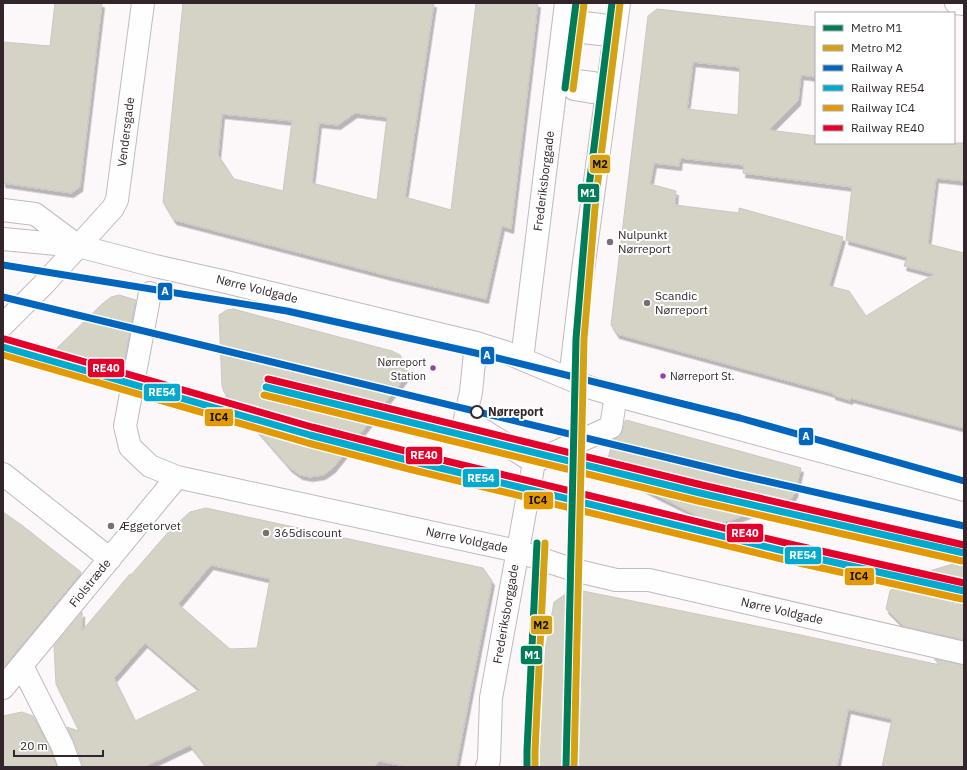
<svg xmlns="http://www.w3.org/2000/svg" width="967" height="770" viewBox="0 0 967 770" font-family="'IBM Plex Sans',sans-serif">
  <style>
    .building { fill: #d4d3c5; stroke: #c9c8c3; fill-rule: evenodd; filter: url(#shadow) }
    .lines { fill: none; stroke-linecap: round; stroke-linejoin: round }
    .pedestrian-casing { stroke: #c2b9be; stroke-width: 24 }
    .minor-casing { stroke: #c2b9be; stroke-width: 24 }
    .tertiary-casing { stroke: #c2b9be; stroke-width: 24 }
    .pedestrian { stroke: #fffefe; stroke-width: 22 }
    .minor { stroke: #fffefe; stroke-width: 22 }
    .tertiary { stroke: #fffefe; stroke-width: 22 }
    .rail-1-casing { stroke: #fff; stroke-width: 10 }
    .rail-2-casing { stroke: #fff; stroke-width: 10 }
    .rail-3-casing { stroke: #fff; stroke-width: 10 }
    .rail-4-casing { stroke: #fff; stroke-width: 10 }
    .rail-1 { stroke: #0065bd; stroke-width: 7 }
    .rail-2 { stroke: #00a9ce; stroke-width: 7 }
    .rail-3 { stroke: #e39904; stroke-width: 7 }
    .rail-4 { stroke: #e4002b; stroke-width: 7 }
    .metro-1-casing { stroke: #fff; stroke-width: 10 }
    .metro-2-casing { stroke: #fff; stroke-width: 10 }
    .metro-1 { stroke: #007d58; stroke-width: 7 }
    .metro-2 { stroke: #d4a215; stroke-width: 7 }
    .poi-dot { fill: #796e73; stroke: #fff; stroke-width: 1.5 }
    .bus-dot { fill: #8e44ad; stroke: #fff; stroke-width: 1.5 }
    .stop-dot { fill: #fff; stroke: #32252b; stroke-width: 2 }
    .labels { text-anchor: middle; stroke-width: 4; stroke-linejoin: round; paint-order: stroke }
    .bus-label { font-size: 11px; fill: #32252b; stroke: #fff; text-anchor: end }
    .street-label { font-size: 12px; fill: #32252b; stroke: #fff }
    .poi-label { font-size: 12px; fill: #32252b; stroke: #fff; text-anchor: start }
    .stop-label { font-size: 12px; font-weight: bold; fill: #32252b; stroke: #fff; text-anchor: start }
    .line-badge { stroke: #fff; stroke-width: 1.5 }
    .badge-label { font-size: 11px; text-anchor: middle; font-weight: bold; fill: #fff }
    .pale-badge-label { font-size: 11px; text-anchor: middle; font-weight: bold; fill: #111 }
  </style>
  <defs>
    <filter id="shadow"><feDropShadow dx="2.5" dy="4.5" stdDeviation="0" flood-color="#0004"/></filter>
  </defs>
  <rect width="100%" height="100%" fill="#fcf7f9"/>
  <!-- building -->
  <path class="building" d="M55,3H102L80,187L71,193L3,183V42L50,46Z
    M183,3H434L405,197L451,210L476,3H538L511,229L502,226L486,299L389,276L174,220L163,202ZM355,113L387,117L377,200L312,183L319,123L338,125ZM222,114L292,121L283,191L234,179L218,155Z
    M657,9L816,27V77L801,75L798,101L769,130L816,136V143H964V181L936,178L928,244L964,253V428L851,398L850,400L833,395V393L617,334L611,325L648,16ZM693,62L740,67L738,115L687,109ZM680,158L744,165L743,173L852,187L846,240L907,257L904,266L934,274L866,316L849,291L829,286L843,237L739,208V213L675,205L676,191L650,184L654,163L679,166Z
    M119,295L136,300L122,373L67,362L61,358L57,348L102,304L111,297Z
    M233,309L392,351L400,355L405,364L407,372L404,379L333,468L323,475L310,477L300,475L290,468L229,398L224,392L222,386L219,315L227,310Z
    M626,420L801,468L795,493L792,498L787,500L729,521L719,523L710,522L612,473L606,466L613,440L621,434L623,429L625,421Z
    M206,508L483,568L492,581L456,767H405L404,766L380,761L373,767H207L190,745L144,767H82V763L74,741L67,727L79,731L56,684L54,646L82,612V631L130,574L131,575L171,529L190,512ZM211,565L270,579L257,648L230,649L178,604ZM145,643L200,690L135,721L114,678Z
    M3,512L23,526L81,572V573L3,668Z
    M964,561V640L903,626L886,609L890,591L897,582L901,579Z
    M573,589L796,634L940,665L934,659L964,665V767H882L892,719L848,709L837,767H524L554,602Z
    M22,712L33,716L51,750L57,767H3V716Z"/>
  <g class="lines">
    <!-- pedestrian casing -->
    <g class="pedestrian-casing">
      <path id="pedestrian" d="M583,23L601,25L600,34L582,32Z
        M575,81L593,83L592,92L574,89Z
        M150,293L125,426L130,447L150,466L177,477L517,551L574,570L616,580H649L964,653
        M476,343L471,392L465,419L534,462L611,427L616,395
        M3,474L110,559
        M22,666L62,745L70,767
        M3,688L177,477
        M487,767L489,760L491,698L534,462"/>
    </g>
    <!-- minor casing -->
    <g class="minor-casing">
      <path id="minor" d="M956,3L964,4
        M3,325L44,284L113,208L117,200L143,3"/>
    </g>
    <!-- tertiary casing -->
    <g class="tertiary-casing">
      <path id="tertiary" d="M3,210L35,214L78,246
        M3,239L78,246L155,266L226,282L443,335L476,343L505,352L591,388L633,400L964,490
        M522,359L566,3
        M570,379L583,270L619,3"/>
    </g>
    <!-- pedestrian -->
    <use href="#pedestrian" class="pedestrian"/>
    <!-- minor -->
    <use href="#minor" class="minor"/>
    <!-- tertiary -->
    <use href="#tertiary" class="tertiary"/>
    <!-- rail-1 casing -->
    <g class="rail-1-casing">
      <path id="rail-1" d="M3,265L287,311L489,356L740,418L964,481
        M3,297L739,475L964,526"/>
    </g>
    <!-- rail-2 casing -->
    <g class="rail-2-casing">
      <path id="rail-2" d="M3,347L310,435L411,461L792,553L964,591
        M266,387L700,493L964,553"/>
    </g>
    <!-- rail-3 casing -->
    <g class="rail-3-casing">
      <path id="rail-3" d="M3,355L308,443L409,469L790,561L962,599
        M264,395L698,501L962,561"/>
    </g>
    <!-- rail-4 casing -->
    <g class="rail-4-casing">
      <path id="rail-4" d="M5,339L312,427L413,453L794,545L964,583
        M268,379L702,485L964,545"/>
    </g>
    <!-- rail-1 -->
    <use href="#rail-1" class="rail-1"/>
    <!-- rail-2 -->
    <use href="#rail-2" class="rail-2"/>
    <!-- rail-3 -->
    <use href="#rail-3" class="rail-3"/>
    <!-- rail-4 -->
    <use href="#rail-4" class="rail-4"/>
    <!-- metro-1 casing -->
    <g class="metro-1-casing">
      <path id="metro-1" d="M565,88L576,3
        M527,767V750L537,543
        M566,767L576,339L588,195L612,3"/>
    </g>
    <!-- metro-2 casing -->
    <g class="metro-2-casing">
      <path id="metro-2" d="M573,89L584,4
        M535,767V750L545,543
        M574,767L584,339L596,196L620,4"/>
    </g>
    <!-- metro-1 -->
    <use href="#metro-1" class="metro-1"/>
    <!-- metro-2 -->
    <use href="#metro-2" class="metro-2"/>
  </g>
  <!-- markers -->
  <g class="poi-dot">
    <circle cx="610" cy="242" r="4"/>
    <circle cx="647" cy="303" r="4"/>
    <circle cx="111" cy="526" r="4"/>
    <circle cx="266" cy="533" r="4"/>
  </g>
  <g class="bus-dot">
    <circle cx="433" cy="368" r="3.5"/>
    <circle cx="663" cy="376" r="3.5"/>
  </g>
  <circle class="stop-dot" cx="477" cy="412" r="6"/>
  <g class="labels">
    <!-- bus labels -->
    <g class="bus-label">
      <text x="426" y="366">Nørreport<tspan x="426" dy="14">Station</tspan></text>
      <text x="670" y="380" text-anchor="start">Nørreport St.</text>
    </g>
    <!-- street labels -->
    <g class="street-label">
      <text transform="translate(126 132) rotate(-83)" y="4">Vendersgade</text>
      <text transform="translate(544 181) rotate(-83)" y="4">Frederiksborggade</text>
      <text transform="translate(257 289) rotate(14)" y="4">Nørre Voldgade</text>
      <text transform="translate(467 540) rotate(12)" y="4">Nørre Voldgade</text>
      <text transform="translate(90 583) rotate(-51)" y="4">Fiolstræde</text>
      <text transform="translate(782 611) rotate(13)" y="4">Nørre Voldgade</text>
      <text transform="translate(506 614) rotate(-80)" y="4">Frederiksborggade</text>
    </g>
    <!-- poi labels -->
    <g class="poi-label">
      <text x="618" y="239">Nulpunkt<tspan x="618" dy="14">Nørreport</tspan></text>
      <text x="655" y="300">Scandic<tspan x="655" dy="14">Nørreport</tspan></text>
      <text x="119" y="530">Æggetorvet</text>
      <text x="274" y="537">365discount</text>
    </g>
    <!-- stop labels -->
    <g class="stop-label">
      <text x="488" y="416">Nørreport</text>
    </g>
  </g>
  <g class="line-badge">
    <rect x="589" y="154" width="22" height="20" rx="4" fill="#d4a215"/>
    <rect x="577" y="183" width="23" height="20" rx="4" fill="#007d58"/>
    <rect x="157" y="282" width="16" height="19" rx="4" fill="#0065bd"/>
    <rect x="480" y="346" width="15" height="19" rx="4" fill="#0065bd"/>
    <rect x="87" y="358" width="38" height="20" rx="4" fill="#e4002b"/>
    <rect x="143" y="383" width="38" height="19" rx="4" fill="#00a9ce"/>
    <rect x="204" y="408" width="30" height="19" rx="4" fill="#e39904"/>
    <rect x="798" y="427" width="16" height="19" rx="4" fill="#0065bd"/>
    <rect x="405" y="446" width="38" height="19" rx="4" fill="#e4002b"/>
    <rect x="462" y="468" width="38" height="20" rx="4" fill="#00a9ce"/>
    <rect x="523" y="491" width="31" height="19" rx="4" fill="#e39904"/>
    <rect x="726" y="523" width="38" height="20" rx="4" fill="#e4002b"/>
    <rect x="784" y="546" width="38" height="19" rx="4" fill="#00a9ce"/>
    <rect x="844" y="567" width="31" height="19" rx="4" fill="#e39904"/>
    <rect x="530" y="615" width="23" height="20" rx="4" fill="#d4a215"/>
    <rect x="520" y="645" width="23" height="20" rx="4" fill="#007d58"/>
  </g>
  <g class="badge-label">
    <text x="588" y="197">M1</text>
    <text x="165" y="295">A</text>
    <text x="487" y="359">A</text>
    <text x="106" y="372">RE40</text>
    <text x="162" y="396">RE54</text>
    <text x="806" y="440">A</text>
    <text x="424" y="459">RE40</text>
    <text x="481" y="482">RE54</text>
    <text x="745" y="537">RE40</text>
    <text x="803" y="559">RE54</text>
    <text x="532" y="659">M1</text>
  </g>
  <g class="pale-badge-label">
    <text x="600" y="168">M2</text>
    <text x="219" y="421">IC4</text>
    <text x="538" y="504">IC4</text>
    <text x="859" y="580">IC4</text>
    <text x="541" y="629">M2</text>
  </g>
  <!-- border -->
  <rect width="967" height="770" fill="none" stroke="#32252b" stroke-width="8"/>
  <!-- legend -->
  <rect x="815" y="12" width="140" height="132" fill="#ffffff" stroke="#ada8aa"/>
  <rect x="823" y="25" width="20" height="6" fill="#007d58" stroke="#ada8aa"/>
  <text x="851" y="32" font-size="12" fill="#32252b">Metro M1</text>
  <rect x="823" y="45" width="20" height="6" fill="#d4a215" stroke="#ada8aa"/>
  <text x="851" y="52" font-size="12" fill="#32252b">Metro M2</text>
  <rect x="823" y="65" width="20" height="6" fill="#0065bd" stroke="#ada8aa"/>
  <text x="851" y="72" font-size="12" fill="#32252b">Railway A</text>
  <rect x="823" y="85" width="20" height="6" fill="#00a9ce" stroke="#ada8aa"/>
  <text x="851" y="92" font-size="12" fill="#32252b">Railway RE54</text>
  <rect x="823" y="105" width="20" height="6" fill="#e39904" stroke="#ada8aa"/>
  <text x="851" y="112" font-size="12" fill="#32252b">Railway IC4</text>
  <rect x="823" y="125" width="20" height="6" fill="#e4002b" stroke="#ada8aa"/>
  <text x="851" y="132" font-size="12" fill="#32252b">Railway RE40</text>
  <!-- scale -->
  <path d="M14 750v6h89v-6" fill="none" stroke="#32252b" stroke-width="2"/>
  <text x="20" y="750" font-size="12" fill="#32252b" stroke="#ffffff" stroke-width="3" paint-order="stroke">20 m</text>
</svg>
